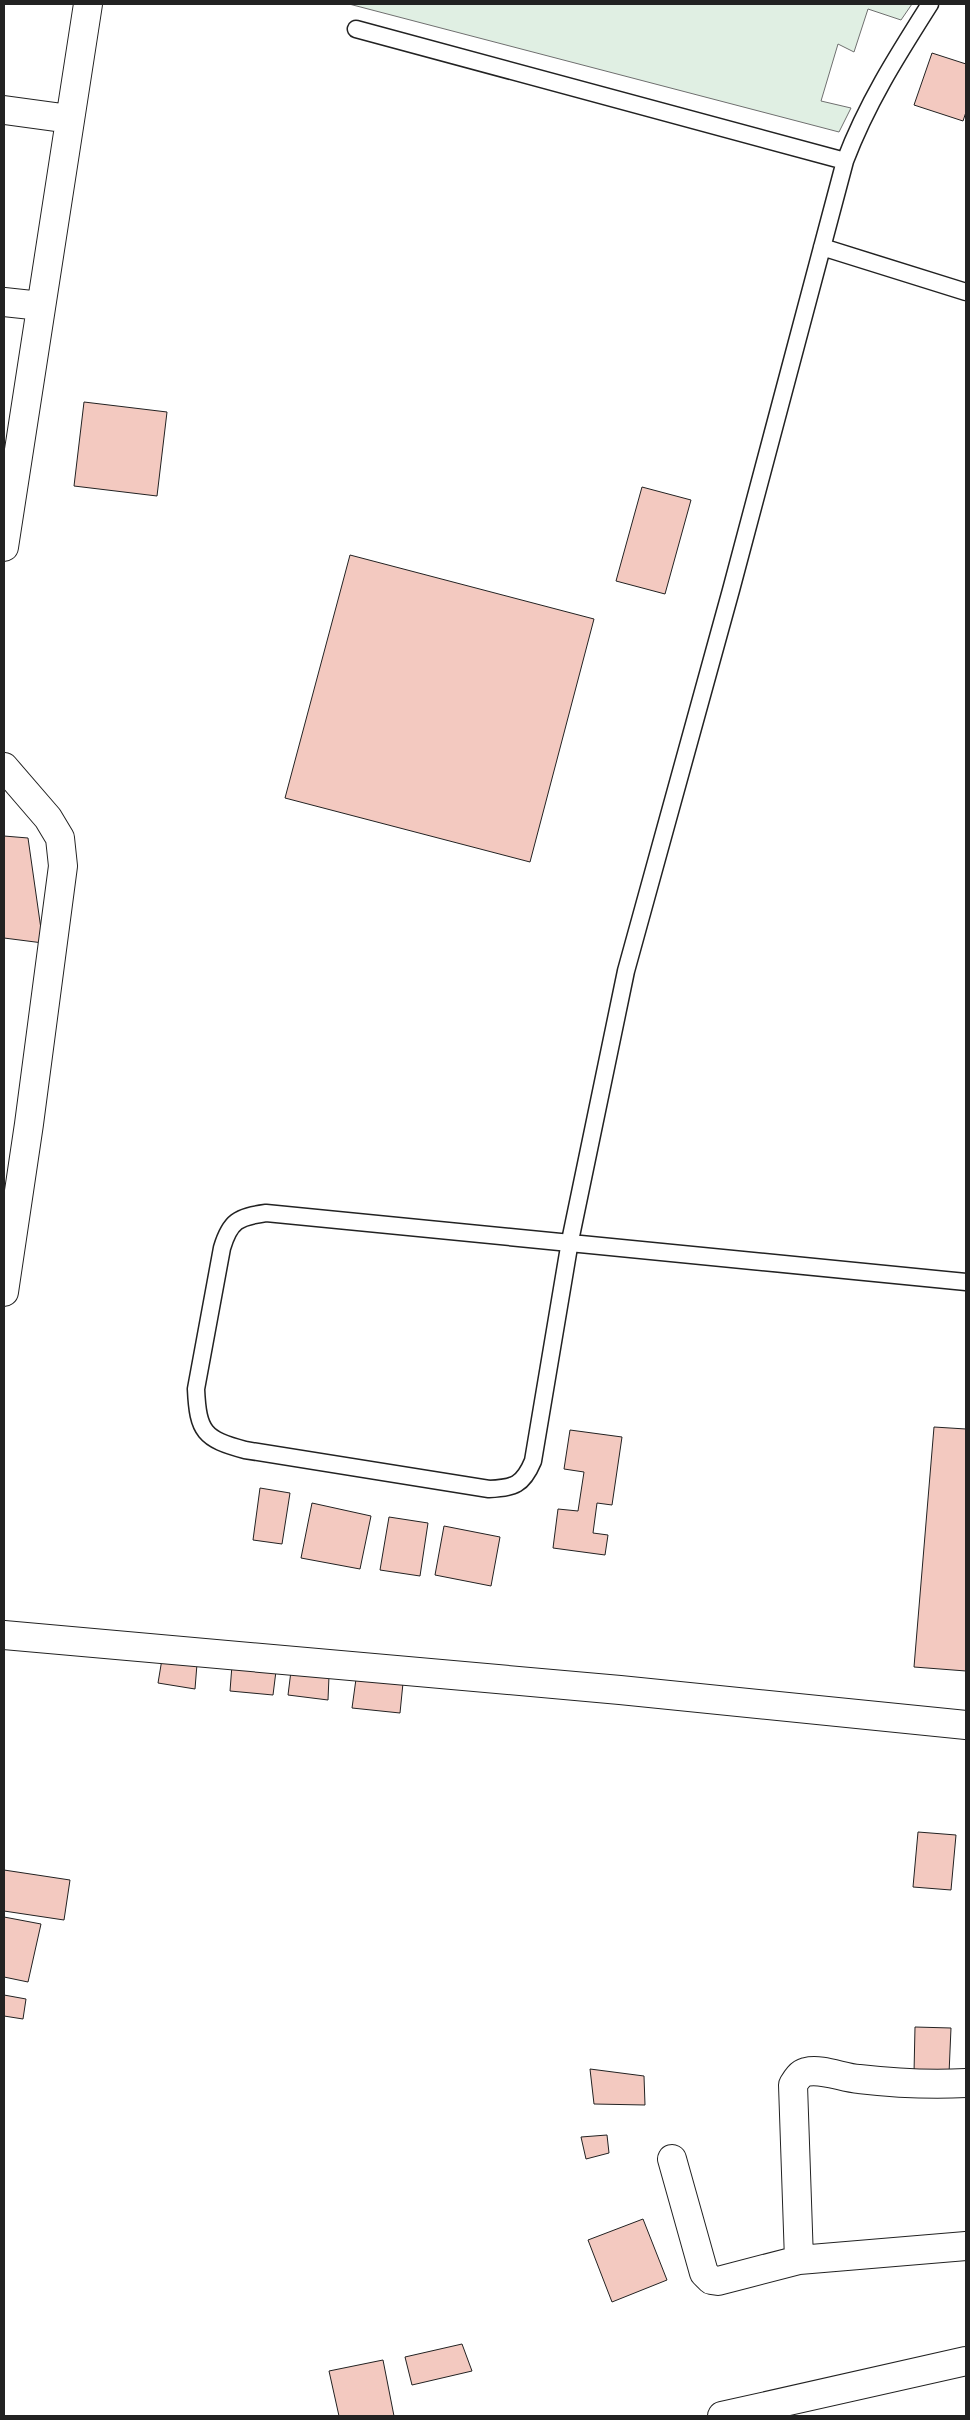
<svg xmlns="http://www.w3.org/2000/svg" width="970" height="2420" viewBox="0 0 970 2420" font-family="Karla,sans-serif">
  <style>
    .green { fill: #e0efe3; stroke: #6f6f6f }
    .building { fill: #f3c9c0; stroke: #222 }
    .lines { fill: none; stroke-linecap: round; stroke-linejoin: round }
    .service-casing { stroke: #222; stroke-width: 19 }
    .minor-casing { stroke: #222; stroke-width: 30 }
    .service { stroke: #fff; stroke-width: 16 }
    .minor { stroke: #fff; stroke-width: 28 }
  </style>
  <rect width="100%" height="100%" fill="#fff"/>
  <!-- green -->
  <path class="green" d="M349,4H912L901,20L868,9L854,52L838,44L821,101L851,108L839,132Z"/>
  <!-- building -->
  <path class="building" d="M932,53L966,64V112L963,121L914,105Z
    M84,402L167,412L157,496L74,486Z
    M642,487L691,500L665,594L616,581Z
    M350,555L594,619L530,862L285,798Z
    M4,836L28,838L43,943L4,938Z
    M934,1427L966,1429V1671L914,1667Z
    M570,1430L622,1437L612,1505L597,1503L593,1533L608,1535L605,1555L553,1548L558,1509L578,1511L584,1472L564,1469Z
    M260,1488L290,1493L282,1544L253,1540Z
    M312,1503L371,1516L360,1569L301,1558Z
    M389,1517L428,1523L420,1576L380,1570Z
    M444,1526L500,1537L491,1586L435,1575Z
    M162,1659L197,1664L195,1689L158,1683Z
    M232,1665L276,1671L273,1695L230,1691Z
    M291,1671L329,1676L328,1700L288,1695Z
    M356,1679L403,1683L400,1713L352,1708Z
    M918,1832L956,1835L951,1890L913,1887Z
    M4,1870L70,1880L64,1920L4,1911Z
    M4,1917L41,1924L28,1982L4,1977Z
    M4,1995L26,1999L23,2019L4,2016Z
    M915,2027L951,2028L949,2074L914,2073Z
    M590,2069L644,2076L645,2105L594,2104Z
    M607,2135L609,2153L586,2159L581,2137Z
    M643,2219L667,2280L612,2302L588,2240Z
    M462,2344L472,2371L412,2385L405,2357Z
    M383,2360L394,2416H339L329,2371Z"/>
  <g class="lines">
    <!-- service casing -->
    <g class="service-casing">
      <path id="service" d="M930,4C897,56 867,103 845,161L731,590L626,971L570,1241L533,1461C523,1485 514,1488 489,1489L245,1450C204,1439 198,1432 196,1389L222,1248C230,1221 238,1217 266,1213L966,1282
        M356,29L845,161
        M822,247L966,292"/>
    </g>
    <!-- minor casing -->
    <g class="minor-casing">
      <path id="minor" d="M4,110L70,119
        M4,302L41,306
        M4,547L88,4
        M4,767L48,818L60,838L63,866L29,1124L4,1292
        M4,1635L620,1690L966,1725
        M672,2159L704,2273L711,2280L718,2281L799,2260L966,2246
        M799,2260L793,2085C796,2080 799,2074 806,2072C822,2068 843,2078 859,2079C894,2083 931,2085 966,2083
        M722,2416L966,2361"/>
    </g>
    <!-- service -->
    <use href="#service" class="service"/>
    <!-- minor -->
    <use href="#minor" class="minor"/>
  </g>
  <!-- border -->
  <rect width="970" height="2420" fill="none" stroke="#222222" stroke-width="10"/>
</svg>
